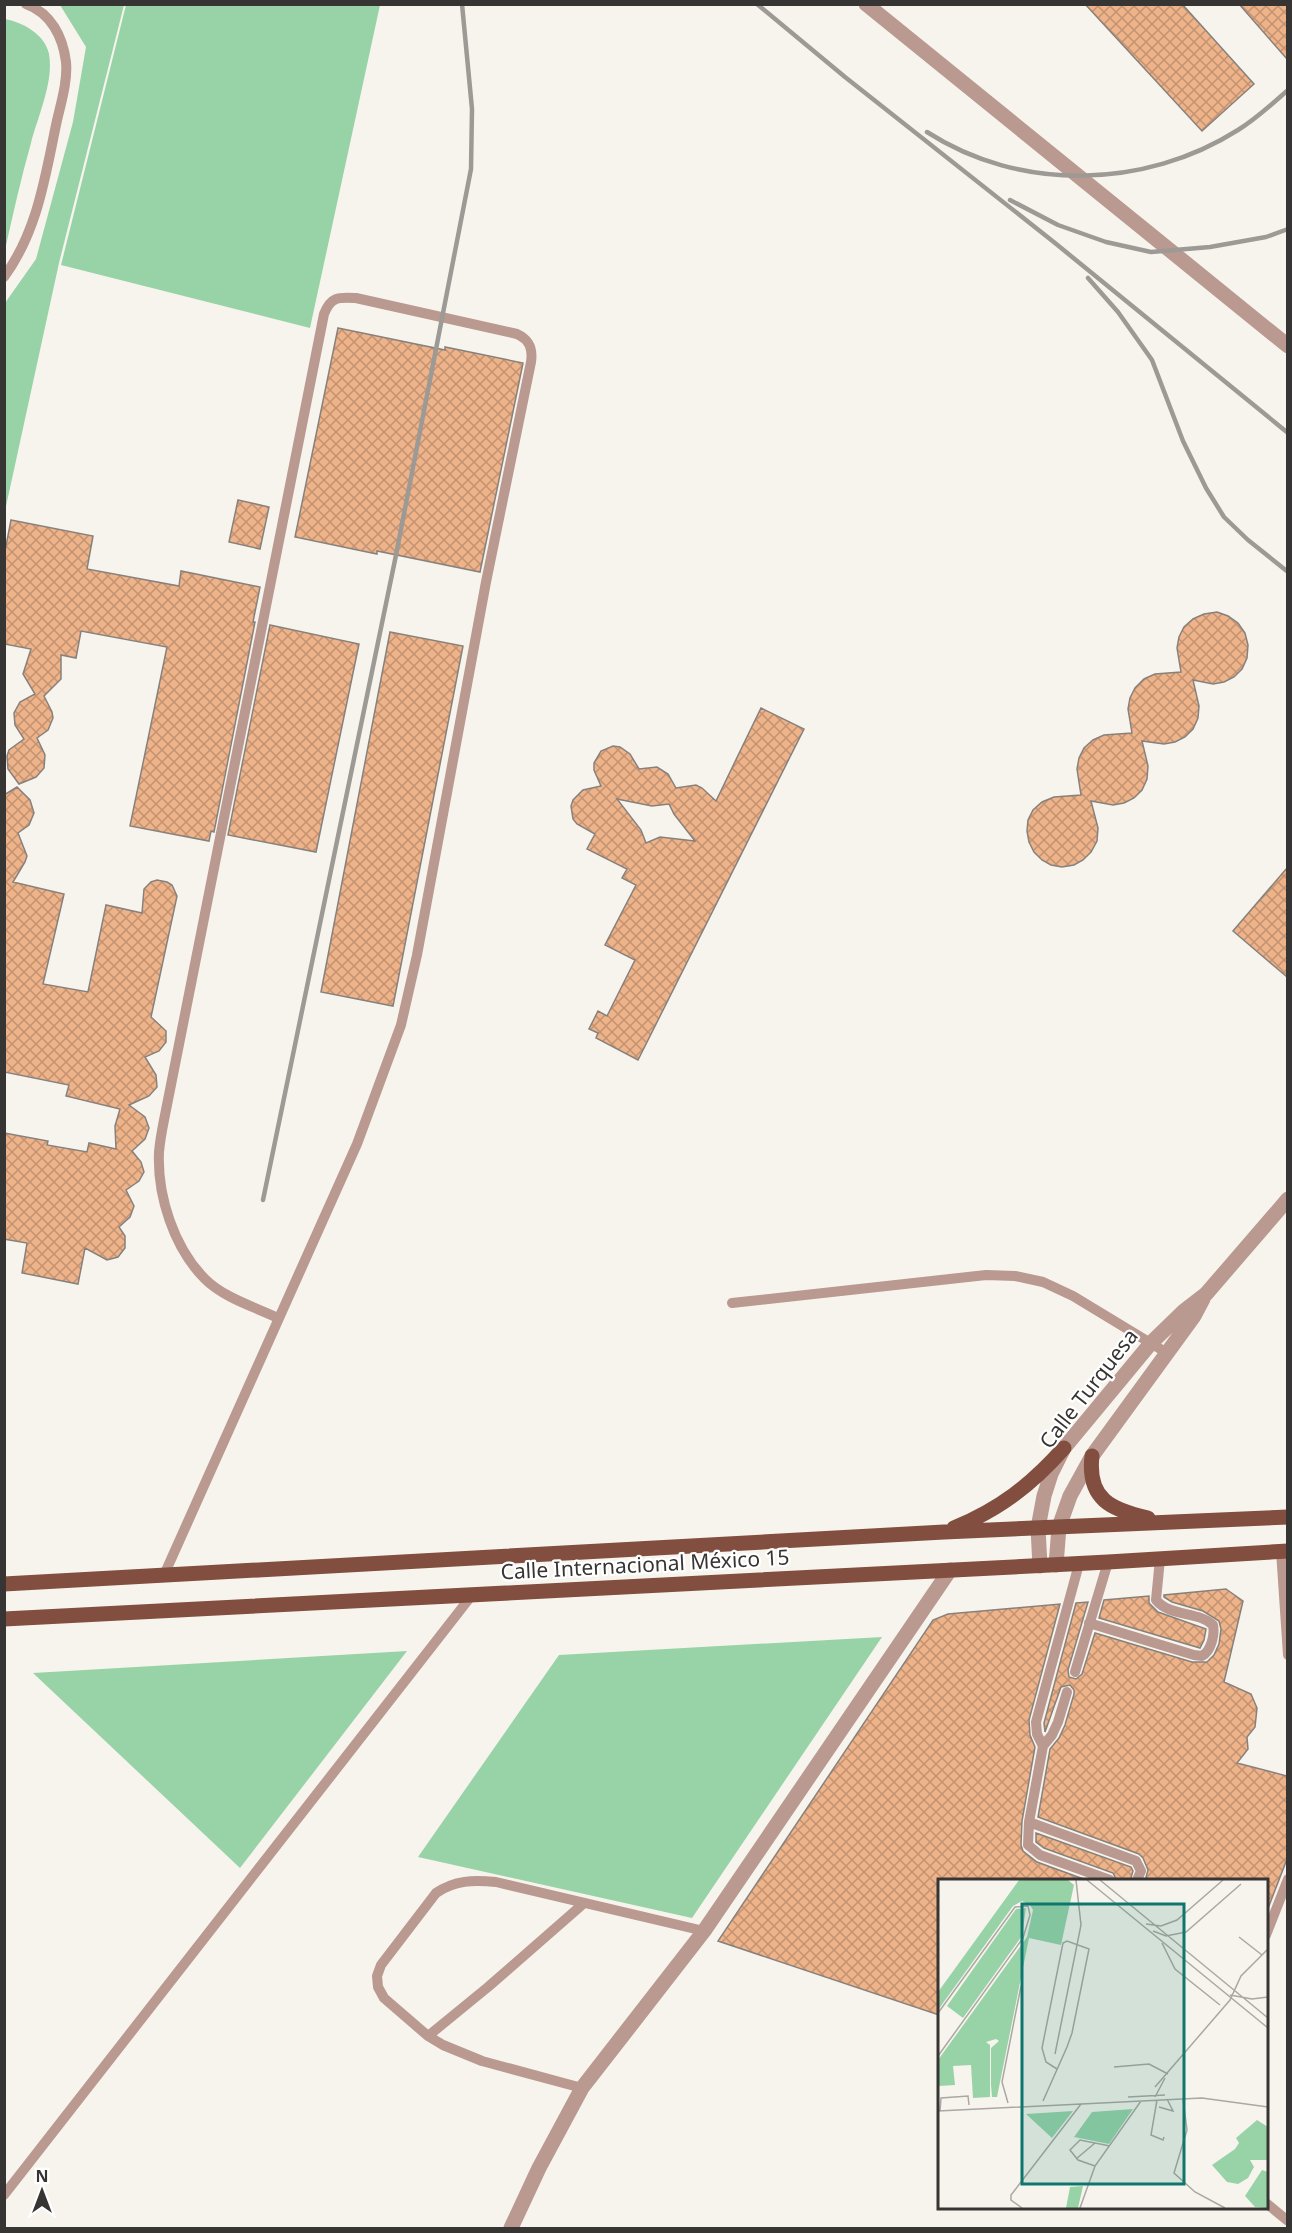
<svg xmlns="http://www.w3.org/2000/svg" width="1292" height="2233" viewBox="0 0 1292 2233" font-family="'Noto Sans',sans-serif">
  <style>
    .grass { fill: #98d3a7 }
    .building { fill: url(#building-cross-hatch); stroke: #87817d; stroke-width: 1.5; fill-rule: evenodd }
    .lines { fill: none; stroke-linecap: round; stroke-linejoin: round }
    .service { stroke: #b99990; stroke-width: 10 }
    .minor { stroke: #b99990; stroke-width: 15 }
    .tertiary { stroke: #b99990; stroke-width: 15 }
    .primary { stroke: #824e3f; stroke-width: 15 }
    .rail { stroke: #9d9a96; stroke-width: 4.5 }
    .labels { text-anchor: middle; stroke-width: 4.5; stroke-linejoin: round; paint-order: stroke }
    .street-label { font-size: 21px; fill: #373533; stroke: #fff }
    .inset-road { fill: none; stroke: #aaa8a3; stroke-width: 1.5 }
    .view { fill: #0f766e; fill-opacity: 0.15; stroke: #0f766e; stroke-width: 3 }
    .inset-edge { fill: none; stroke: #373533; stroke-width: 3 }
  </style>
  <defs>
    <pattern id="building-cross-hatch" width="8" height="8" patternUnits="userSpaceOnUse" patternTransform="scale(1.5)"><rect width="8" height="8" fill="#efb38a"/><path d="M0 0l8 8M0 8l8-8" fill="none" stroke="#c29271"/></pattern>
  </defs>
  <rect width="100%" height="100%" fill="#f7f4ed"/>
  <!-- grass -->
  <path class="grass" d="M60,5H124L59,263L5,511V303L36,259L73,122L86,47Z
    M126,5H380L310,328L61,265Z
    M5,19C22,22 45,34 49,54C54,82 38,116 31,143C21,178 13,214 5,250Z
    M882,1637L692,1918L418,1857L559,1655Z
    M407,1651L240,1868L33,1673Z"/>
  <!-- building -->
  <path class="building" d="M1085,4H1182L1254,84L1202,131Z
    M1239,4H1287V59Z
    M338,328L445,350V347L523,363L480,572L377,551V554L295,537Z
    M238,500L269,507L260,549L229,542Z
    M11,520L93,536L87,569L179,586L181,571L260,587L253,622H255L214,832L211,831L209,841L130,826L167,647L81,631L76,658L61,655V679L44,696L52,712L53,718L48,730L37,738L45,755L44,768L36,777L19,784L8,769L7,756L9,750L24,739L15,725L14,713L20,702L35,694L23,674L31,649L4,644V556Z
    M1217,612L1228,616L1238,623L1245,633L1248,645L1247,658L1242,669L1234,677L1224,682L1213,684L1193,680L1199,706L1198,718L1193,729L1185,737L1175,742L1164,744L1142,741L1148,766L1147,779L1142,790L1134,798L1124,803L1113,805L1091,801L1098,828L1097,841L1091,852L1083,860L1074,865L1062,867L1051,865L1042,860L1034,852L1029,842L1027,831L1028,820L1033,810L1042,802L1054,797L1081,795L1077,769L1079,758L1084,748L1093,740L1104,735L1132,733L1128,709L1130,698L1135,688L1144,679L1155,674L1181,672L1177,648L1179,637L1184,627L1193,619L1204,614Z
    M270,625L359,644L316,852L228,835Z
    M390,632L463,646L393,1006L321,992Z
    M761,708L804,729L638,1060L596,1038L598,1033L589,1029L598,1011L607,1016L635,960L605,945L636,885L622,878L627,869L587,849L595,834L577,824L573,819L571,806L573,800L583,790L601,786L594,770V763L601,751L613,746L620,747L630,754L639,769L657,767L668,774L676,788L696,785L702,788L716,801ZM617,799L652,806L669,804L674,814L695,841L660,837L646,843L641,830Z
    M17,787L30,800L34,813L29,825L18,833L27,856L25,862L13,882L64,894L43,984L88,992L106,905L142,913L144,889L151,882L157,880L167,882L172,885L177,896L151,1017L166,1031V1042L159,1051L145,1057L156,1075L157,1087L149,1096L129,1105L145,1117L149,1128L145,1139L132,1151L141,1162L144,1172L139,1181L126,1190L134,1206L130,1217L119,1227L125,1236V1248L118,1257L107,1260L85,1248L78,1284L22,1273L27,1243L4,1239V1133L48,1141L47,1145L87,1152L89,1143L116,1149L115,1126L120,1109L66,1096L69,1085L4,1072V795Z
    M1287,868V977L1233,931Z
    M1226,1589L1243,1601L1224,1682L1251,1694L1257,1708L1255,1727L1247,1737L1248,1749L1237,1763L1287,1776V1859L1267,1911L1266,1881H1145L1148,1870L1143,1858L1139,1854L1038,1817L1050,1749L1059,1738L1065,1725L1074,1694V1690L1070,1685L1061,1687L1045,1732L1044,1723L1076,1603L1088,1602L1068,1670L1069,1677L1076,1679L1082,1674L1095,1633L1192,1662H1207L1214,1655L1219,1644L1221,1629L1219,1621L1203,1611L1172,1602L1164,1597V1595Z
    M1149,1596V1603L1158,1612L1206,1629L1204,1640L1200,1648L1099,1618L1104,1600Z
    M1060,1604L1029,1720L1030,1735L1035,1747L1022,1821L1021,1845L1023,1851L1037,1862L1089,1881H939V2015L718,1941L933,1620L948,1614Z
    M1036,1833L1131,1867L1133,1871L1130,1881H1117L1113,1873L1044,1848L1036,1842Z"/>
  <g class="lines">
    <!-- service -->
    <path class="service" d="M4,277C37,232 45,178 56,125C60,106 68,82 66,62C63,37 51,13 26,4
      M732,1303L986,1275L1015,1276L1043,1282L1073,1296L1167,1353
      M1281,1551L1288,1655
      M164,1575L357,1144L401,1025L417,955L486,582L531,362C533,349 530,340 517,334L356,298C339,297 331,296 324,314L164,1120C162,1130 160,1141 159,1152C157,1196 174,1248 205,1279C224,1298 255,1307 278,1318
      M1089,1623L1194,1655L1202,1656C1211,1651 1215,1635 1213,1625C1198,1611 1170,1617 1156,1600L1160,1559
      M1075,1672L1108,1562
      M1067,1692L1058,1722L1052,1735L1043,1746L1029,1822L1028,1845L1040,1855L1110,1880
      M1043,1746L1037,1734L1036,1722L1079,1564
      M1029,1822L1136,1861L1141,1871L1137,1880
      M1266,1935L1288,1879
      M428,2036L488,1987L583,1904
      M582,2088L482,2061L443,2045L428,2036L384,1998L378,1987L377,1976L381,1965L436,1893C455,1880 473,1880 496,1882L704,1931
      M4,2195L472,1595
      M1266,2203L1288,2221"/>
    <!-- minor -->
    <path class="minor" d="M511,2228L539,2168L582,2088L704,1931L950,1570"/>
    <!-- tertiary -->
    <path class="tertiary" d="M866,4L1288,346
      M1056,1565L1059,1527L1070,1496L1092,1456L1194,1316L1203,1299
      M1040,1566L1038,1528L1044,1496L1051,1474L1064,1448L1151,1343L1184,1311L1206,1294L1288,1199"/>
    <!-- primary -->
    <path class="primary" d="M1092,1456C1087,1499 1111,1510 1148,1518
      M954,1528C1000,1509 1031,1485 1064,1448
      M4,1584L944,1532L1288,1517
      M4,1619L1108,1562L1288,1551"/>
    <!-- rail -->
    <path class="rail" d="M757,4L845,77L1055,243L1288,433
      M927,132C1020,192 1145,189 1238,130C1256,119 1272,104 1288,90
      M1010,200L1058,225L1106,242L1151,252L1210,247L1266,237L1288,229
      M1088,278L1118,312L1152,360L1183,441L1206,488L1224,517L1248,540L1288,572
      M263,1200L395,560L471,169L472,109L462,4"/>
  </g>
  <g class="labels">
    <!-- street labels -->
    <g class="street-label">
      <text transform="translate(1089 1389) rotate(-52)" y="7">Calle Turquesa</text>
      <text transform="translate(645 1565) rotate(-3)" y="7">Calle Internacional México 15</text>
    </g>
  </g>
  <!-- overview -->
  <g transform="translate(938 1879)">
    <rect width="330" height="330" fill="#f7f4ed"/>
    <path d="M81,1H130L136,6L123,66L91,59L59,218H54L53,206V169L61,162L58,160L48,163L52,166V218L35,219L33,186L15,187L17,206L1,207L0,210V181L89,58L95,31L92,26L84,22L75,27L0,131V113ZM88,29L84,57L25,139L9,127L78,30ZM195,230L171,265L136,258L154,233ZM135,232L114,259L88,235ZM319,241L330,248V289V281H312L316,288L310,299L300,305L289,303L274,286L297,270L301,264L298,259ZM324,291L330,293V329L317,328L307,317Z" fill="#98d3a7"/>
    <path d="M145,307L140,329H128L132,308Z" fill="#98d3a7"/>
    <path class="inset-road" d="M149,1L330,149M162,1L330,139M208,45L223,47L239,41L285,1M215,52L228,57L248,53L303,5M301,58L324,76M224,64L237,90L282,126M292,116L314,120L330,118M0,134L77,28L90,27L92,36L85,59L0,177M117,175L143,46L138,1M176,188L211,185L230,195M217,208L292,121L303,97L330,70M190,218L227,216M217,218L227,199M245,220L249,251L236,294L257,313L287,329M219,221L213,256L225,261L226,258M105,222L129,168L134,154L151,70L129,62L125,64L104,169L108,183L119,190M70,224L64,203L83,107M221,228L235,232L229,220M0,232L264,219L330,228M2,232L3,219L30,217L31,226M138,280L157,264M157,287L140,281L132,271L142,261L172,267M84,329L73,321V316L143,225M142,329L157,287L203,222"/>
    <path class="view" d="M84,25H246V305H84Z"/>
    <rect width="330" height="330" class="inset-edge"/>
  </g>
  <!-- border -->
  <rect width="1292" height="2233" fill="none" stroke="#373533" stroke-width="12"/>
  <!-- north arrow -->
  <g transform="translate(42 2191)" stroke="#ffffff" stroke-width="4.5" paint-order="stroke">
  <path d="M0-4.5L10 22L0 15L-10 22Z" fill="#373533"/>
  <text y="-9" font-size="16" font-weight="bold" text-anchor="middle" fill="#373533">N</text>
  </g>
</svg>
